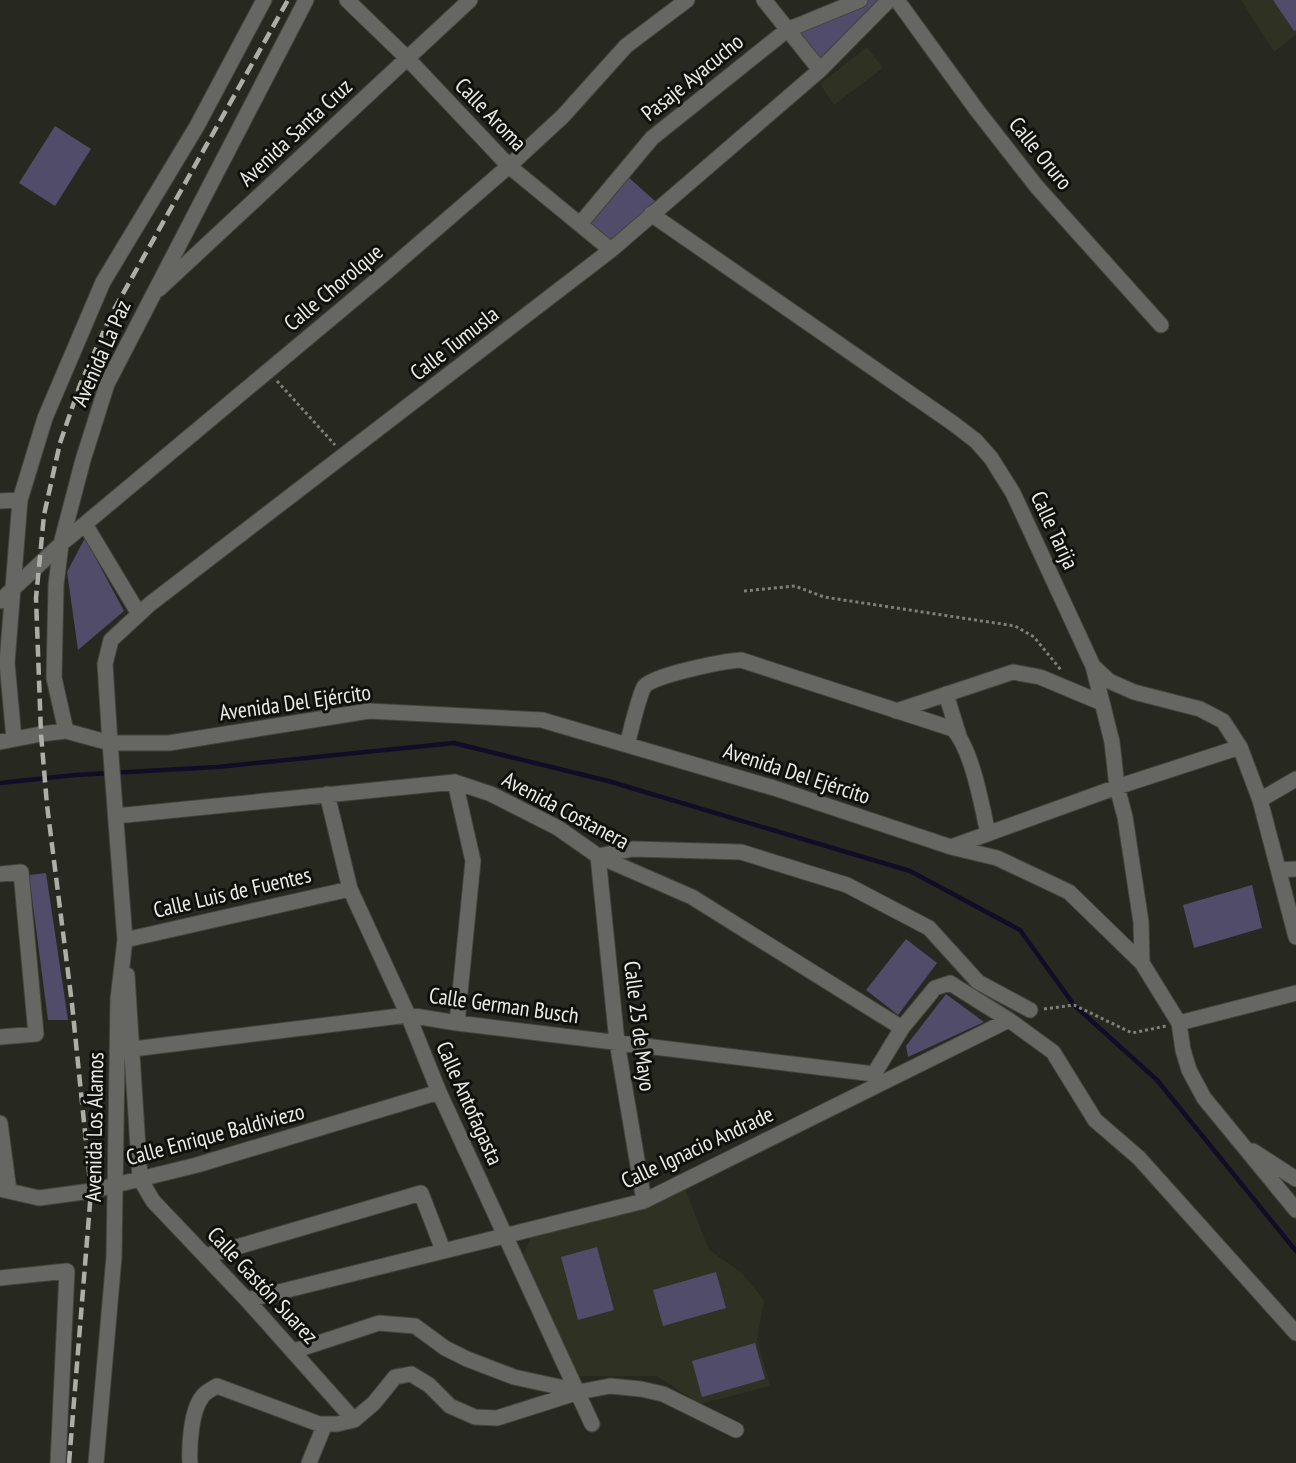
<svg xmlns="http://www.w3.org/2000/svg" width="1296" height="1463" viewBox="0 0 1296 1463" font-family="'PT Sans Narrow',sans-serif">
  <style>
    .built { fill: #2f3123 }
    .green { fill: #504c6a }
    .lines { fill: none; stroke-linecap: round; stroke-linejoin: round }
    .stream { stroke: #120c27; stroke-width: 4.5 }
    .minor-casing { stroke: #42433c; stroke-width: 17 }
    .path { stroke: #7e7f78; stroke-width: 3; stroke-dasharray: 3 3; stroke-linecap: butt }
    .minor { stroke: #666762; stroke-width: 15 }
    .rail { stroke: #adaea7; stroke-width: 4.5; stroke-dasharray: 12 6; stroke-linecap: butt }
    .labels { text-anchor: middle; stroke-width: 6; stroke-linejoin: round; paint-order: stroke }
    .street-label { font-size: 22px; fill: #ebece6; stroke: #10110d }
  </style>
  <rect width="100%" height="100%" fill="#272820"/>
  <!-- built -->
  <path class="built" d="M1241,0H1296V35L1274,52Z
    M867,47L883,68L834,105L820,84Z
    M685,1189L709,1250L741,1272L764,1300L757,1339L770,1386L700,1404L657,1376H576L523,1255L531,1237Z"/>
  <!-- green -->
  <path class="green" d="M867,0H884L821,64L794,31Z
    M1273,0H1296V30L1294,31Z
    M55,126L91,149L55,206L19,183Z
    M626,175L656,202L612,244L585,224Z
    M85,538L124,611L78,650L67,572Z
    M46,873L68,1020H48L29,875Z
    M1252,885L1262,928L1194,948L1183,905Z
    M906,939L937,963L898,1015L866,990Z
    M946,994L984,1022L908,1057L906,1046Z
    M597,1247L614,1310L578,1320L561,1257Z
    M716,1272L726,1308L663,1326L653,1290Z
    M755,1343L765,1379L702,1397L692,1361Z"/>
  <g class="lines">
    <!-- stream -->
    <path class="stream" d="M0,783L75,775L217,767L454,743L608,781L910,871L1020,930L1074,1005L1157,1080L1296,1251"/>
    <!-- minor casing -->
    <g class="minor-casing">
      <path id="minor" d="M347,0L407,58L509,166L611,250
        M764,0L820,70
        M889,0L820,70L611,250L150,604L111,640L105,664L110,743H169L369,711L542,720L774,788L951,847L997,858L1069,892L1142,963L1179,1023L1183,1050L1189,1070L1204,1098L1296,1210
        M897,0L976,109L1037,187L1161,325
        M651,214L954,424L976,441L991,458L1013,493L1093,666L1109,681L1134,692L1200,709L1223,721L1240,747L1260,800L1296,937
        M580,224L652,138L787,30L860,0
        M159,289L470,0
        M0,501L20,500
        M85,524L139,614
        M0,601L61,544L384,274L509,166L563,116L626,46L687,0
        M1093,666L1112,742L1117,787L1125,817L1141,922L1142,963
        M946,694L959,736
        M896,711L1013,672L1040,677L1102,703
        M14,739L7,663L20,500L45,418L103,282L197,126L264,0
        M0,742L41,734L66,731
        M627,745C630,734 639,695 644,687C652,675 725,661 741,660L953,729C972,749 982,806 988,834
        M455,782L473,861L457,1023
        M327,794L350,889L408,1015L439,1092L592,1424
        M1260,800L1296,779
        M116,816L455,782L491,794L558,828L598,856L692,897L902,1028L874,1074
        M951,847L1117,787L1240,747
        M1279,870L1296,869
        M0,874L21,872L36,1034L0,1037
        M125,940L350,889
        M127,975L140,1179L153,1201L247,1300L354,1420
        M1179,1023L1296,993
        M902,1028L935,988L950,983L1009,1020L1053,1052L1095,1120L1139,1158L1296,1333
        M117,1051L408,1015L457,1023L874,1074L878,1081
        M0,1123L9,1191
        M1253,1151L1296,1179
        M0,1189L39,1198L91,1191L197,1165L439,1092
        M644,1201L617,1042L598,856L633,849L741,852L847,885L929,928L978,982L1030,1010
        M206,1256L421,1193L443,1250
        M0,1278L67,1271L58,1463
        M247,1300L644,1201L1009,1020
        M294,1351L379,1323L415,1326L445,1348L467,1359L514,1377L578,1391
        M96,1463L114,1257L118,999L125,940L110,743L66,731L54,678L56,585L61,544L83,460L107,384L306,0
        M190,1463C189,1446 191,1411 202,1397C205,1392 212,1389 217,1386L319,1424H337L354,1420L374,1403L395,1377L411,1374L429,1385L450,1406L475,1417L497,1418L579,1392L610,1386L641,1389L663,1394L736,1430
        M309,1463L325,1424"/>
    </g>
    <!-- path -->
    <path class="path" d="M277,381L335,445
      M744,591L795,586L824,597L1015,626L1034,637L1061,670
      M1044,1009L1074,1005L1132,1033L1166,1026"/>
    <!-- minor -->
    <use href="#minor" class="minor"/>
    <!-- rail -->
    <path class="rail" d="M69,1463L91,1191L72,1004L47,805L41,734L36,598L44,515L60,443L80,385L111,315L288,0"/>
  </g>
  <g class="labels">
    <!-- street labels -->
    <g class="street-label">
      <text transform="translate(692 77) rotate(-39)" y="8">Pasaje Ayacucho</text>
      <text transform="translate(491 114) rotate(46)" y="8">Calle Aroma</text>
      <text transform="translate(295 132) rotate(-43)" y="8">Avenida Santa Cruz</text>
      <text transform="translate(1041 153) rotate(51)" y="8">Calle Oruro</text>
      <text transform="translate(333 287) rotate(-40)" y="8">Calle Chorolque</text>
      <text transform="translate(454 343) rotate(-38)" y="8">Calle Tumusla</text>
      <text transform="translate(101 353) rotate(-66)" y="8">Avenida La Paz</text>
      <text transform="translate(1055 530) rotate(65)" y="8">Calle Tarija</text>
      <text transform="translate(295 702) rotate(-8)" y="8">Avenida Del Ejército</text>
      <text transform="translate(797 773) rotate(18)" y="8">Avenida Del Ejército</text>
      <text transform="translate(566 810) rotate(28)" y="8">Avenida Costanera</text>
      <text transform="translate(232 892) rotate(-13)" y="8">Calle Luis de Fuentes</text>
      <text transform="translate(504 1005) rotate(8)" y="8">Calle German Busch</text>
      <text transform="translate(640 1026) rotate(83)" y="8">Calle 25 de Mayo</text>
      <text transform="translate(470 1103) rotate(66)" y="8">Calle Antofagasta</text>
      <text transform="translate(94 1127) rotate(-89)" y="8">Avenida Los Álamos</text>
      <text transform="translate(215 1134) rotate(-15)" y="8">Calle Enrique Baldiviezo</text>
      <text transform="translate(697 1147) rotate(-25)" y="8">Calle Ignacio Andrade</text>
      <text transform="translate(263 1285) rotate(47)" y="8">Calle Gastón Suarez</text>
    </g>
  </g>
</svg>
